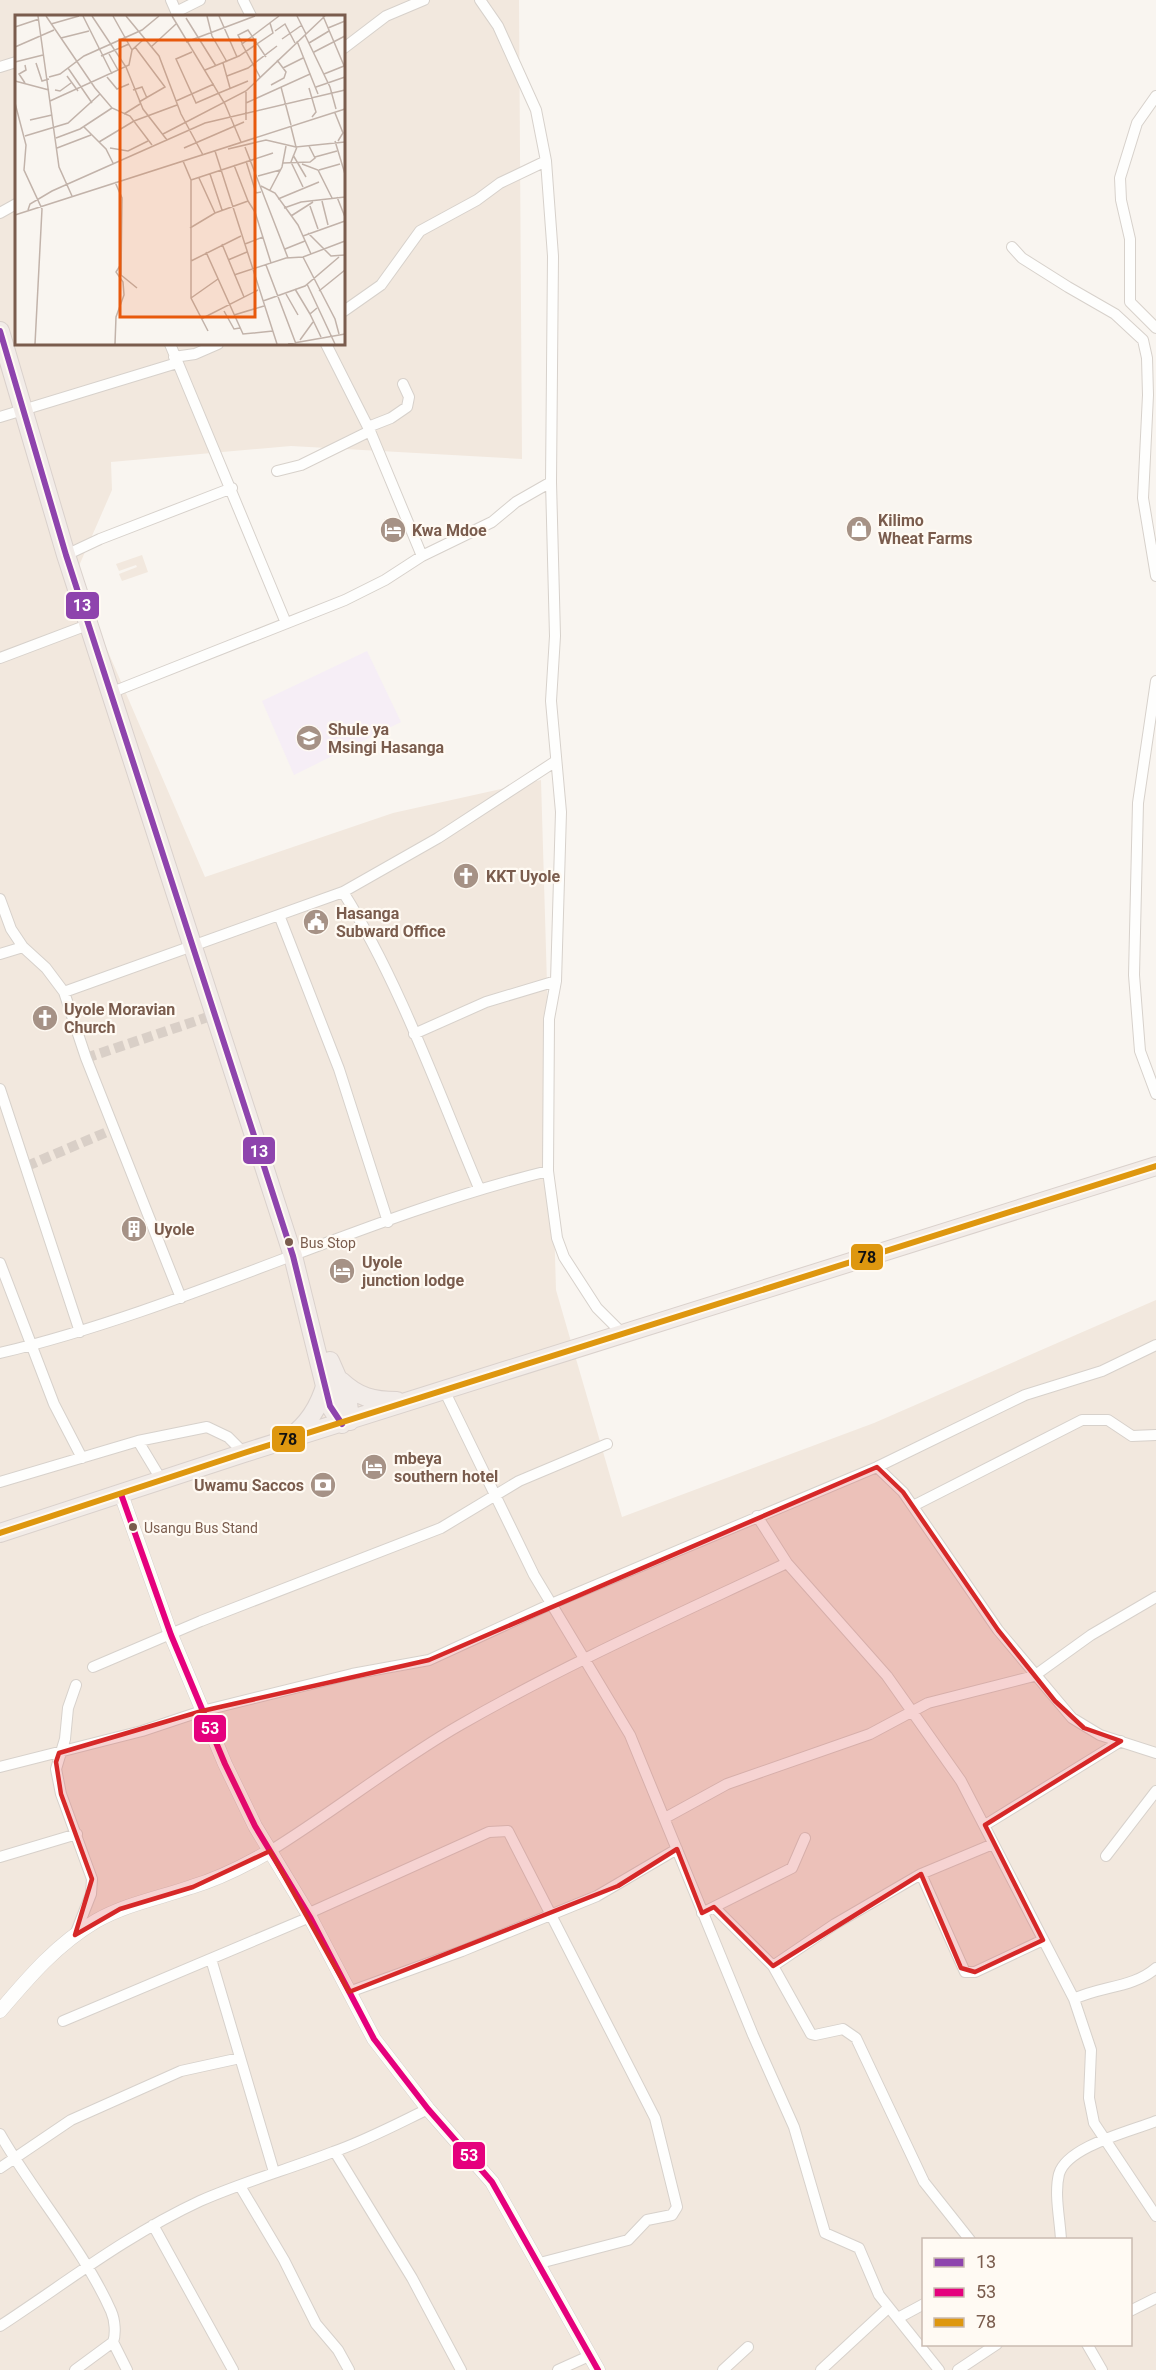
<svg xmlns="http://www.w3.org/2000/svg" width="1156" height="2370" viewBox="0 0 1156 2370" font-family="Roboto,sans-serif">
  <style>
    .residential { fill: #f2e8de; fill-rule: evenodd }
    .education { fill: #f6eef6 }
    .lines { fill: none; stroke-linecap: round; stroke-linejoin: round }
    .minor-tunnel { stroke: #d9cfc7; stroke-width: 10; stroke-dasharray: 10 5; stroke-linecap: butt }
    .minor-casing { stroke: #d7d1cb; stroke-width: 12 }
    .tertiary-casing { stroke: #d7d1cb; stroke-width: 15 }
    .trunk-casing { stroke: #dad1cc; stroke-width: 20 }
    .minor { stroke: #fefefd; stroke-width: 10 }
    .tertiary { stroke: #fefefd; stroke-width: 14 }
    .trunk { stroke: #f2ece8; stroke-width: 18 }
    .bus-1-casing { stroke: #fffaf3; stroke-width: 10 }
    .bus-2-casing { stroke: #fffaf3; stroke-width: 10 }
    .bus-3-casing { stroke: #fffaf3; stroke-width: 10 }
    .bus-1 { stroke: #8e44ad; stroke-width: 6 }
    .bus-2 { stroke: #e5007d; stroke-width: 6 }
    .bus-3 { stroke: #de970f; stroke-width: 6 }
    .marked { fill: #d62828; fill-opacity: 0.2; stroke: #d62828; stroke-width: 4.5; stroke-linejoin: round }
    .bus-dot { fill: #7a5c4d; stroke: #fffaf3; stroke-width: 2 }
    .labels { text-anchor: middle; stroke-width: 4.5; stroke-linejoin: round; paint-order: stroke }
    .bus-label { font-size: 14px; fill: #7a5c4d; stroke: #fffaf3; text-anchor: start }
    .poi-label { font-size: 16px; font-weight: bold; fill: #7a5c4d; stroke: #fffaf3; text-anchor: start }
    .inset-road { fill: none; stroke: #c2b3aa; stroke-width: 1.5 }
    .view { fill: #e8590c; fill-opacity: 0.15; stroke: #e8590c; stroke-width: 3 }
    .inset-edge { fill: none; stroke: #7a5c4d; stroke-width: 3 }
    .line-badge { stroke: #fffaf3; stroke-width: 2 }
    .badge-label { font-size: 16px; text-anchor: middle; font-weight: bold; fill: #fff }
    .pale-badge-label { font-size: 16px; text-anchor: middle; font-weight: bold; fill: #111 }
  </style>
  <rect width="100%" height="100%" fill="#f9f5f0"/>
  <!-- residential -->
  <path class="residential" d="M0,0H519L522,459L291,446L111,462L112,490L75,575L205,877L393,813L541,780L556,1290L622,1517L874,1423L1156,1300V2370H0ZM16,16H344V344H16ZM924,2240H1130V2344H924Z
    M142,555L148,572L122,581L119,574L137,567L136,565L119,571L116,564Z"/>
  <!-- education -->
  <path class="education" d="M367,651L401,722L294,775L262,701Z"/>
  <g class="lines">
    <!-- minor-tunnel -->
    <path class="minor-tunnel" d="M86,1058L214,1015
      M27,1166L114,1129"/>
    <!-- minor casing -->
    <g class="minor-casing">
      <path id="minor" d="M171,0L178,16
        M243,0L251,16
        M480,0L498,26L536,110L546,161L553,256L551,482L555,636L551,701L561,812L556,981L549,1019L548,1171L557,1238L564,1257L597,1308L624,1335
        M176,12L200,0
        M344,48L386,16L424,0
        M0,67L16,62
        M1156,96L1137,123L1120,178L1121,200L1130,239V302L1156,328
        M0,213L16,204
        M1012,247L1022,258L1068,287L1115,314L1143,340L1147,358L1148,395L1143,498L1156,576
        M344,311L381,285L420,231L477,200L500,183L546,161
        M170,344L286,623
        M326,344L370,431L422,556
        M174,357L195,354L218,344
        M0,417L177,363
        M368,427L391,418L407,407L409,397L403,384
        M277,471L301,465L370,431
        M66,555L100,539L232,488
        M0,658L90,624
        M1156,681L1138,803L1134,975L1140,1051L1156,1094
        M110,693L345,600L385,580L422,556L492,522L516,502L551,482
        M343,892C399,981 438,1091 479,1188
        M0,899L11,929L23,947L46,968L64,992
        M279,915L339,1069L388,1222
        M0,954L23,947
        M414,1034L486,1002L556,981
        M0,1089L80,1332
        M0,1263L54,1404L82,1458
        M181,1298L86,1058L64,992L343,892L438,838L556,761
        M0,1353C188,1308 361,1217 548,1171
        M444,1390L534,1575L630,1735L753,2035L794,2127L825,2233L859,2248L879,2295L939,2370
        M138,1441L162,1481
        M877,1467L903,1492L998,1630L1072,1718L1100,1735L1156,1753
        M0,1482L138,1441L207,1427L228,1437L244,1453
        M913,1506L1082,1420H1108L1132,1436L1156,1435
        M757,1516L787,1563L887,1676L961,1781L1074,1999L1091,2050L1089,2098L1094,2123L1156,2216
        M93,1667L201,1621L441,1528L519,1481L607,1444
        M0,1767L142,1731L202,1711L352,1674L429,1660L551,1604L877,1467L1025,1395L1102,1371L1156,1345
        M665,1818L727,1784L870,1734L928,1703L1034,1676L1091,1635L1156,1597
        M985,1825L1121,1741
        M270,1851C335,1811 394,1763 460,1725C566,1664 677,1615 787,1563
        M1106,1856L1156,1791
        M0,1857L77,1834
        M921,1874L965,1972H975L1043,1940
        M714,1907L773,1966
        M702,1913L792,1868L805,1838
        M307,1914L489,1832L508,1831L655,2118L677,2207L672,2215L647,2220L628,2240L536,2264
        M75,1935L91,1894L92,1879L61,1794L56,1769L65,1739L68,1708L76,1685
        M211,1959L274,2172
        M349,1992L462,1951L597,1896L677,1849
        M1074,1999C1101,1986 1133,1988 1156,1968
        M63,2021L310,1917
        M0,2134C33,2192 84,2250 111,2311C115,2320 116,2334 113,2342L75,2370
        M335,2152L412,2278L461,2370
        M0,2168L71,2120L181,2071L240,2058
        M240,2186L284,2260L316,2324L338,2350L349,2370
        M153,2225L233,2370
        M970,2240L924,2182L856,2038L843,2029L815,2035L811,2034L773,1966L835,1924L921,1874L993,1844
        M1061,2240C1060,2219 1054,2194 1059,2174C1067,2146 1132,2131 1156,2121
        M1130,2311L1156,2298
        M898,2318L924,2304
        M0,2326C67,2282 127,2235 200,2201C243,2182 289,2169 333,2152C365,2141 397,2124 428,2109
        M113,2342L127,2370
        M1087,2344L1102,2370
        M558,2370L589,2356
        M723,2370L748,2347
        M821,2370L888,2308
        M958,2370L997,2344"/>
    </g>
    <!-- tertiary casing -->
    <g class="tertiary-casing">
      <path id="tertiary" d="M121,1494L171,1635L225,1764L255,1826L310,1917L374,2039L428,2109L492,2182L598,2370
        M0,2011C29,1977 57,1944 96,1921C126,1904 159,1898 191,1887C218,1879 246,1865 270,1851"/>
    </g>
    <!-- trunk casing -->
    <g class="trunk-casing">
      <path id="trunk" d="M0,331L66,555L293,1256L330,1406L342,1424
        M330,1361L348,1402L350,1421
        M341,1381C358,1397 373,1401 397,1401
        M289,1438C308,1425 320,1405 326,1383
        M0,1533L244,1453L1156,1166"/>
    </g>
    <!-- minor -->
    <use href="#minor" class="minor"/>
    <!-- tertiary -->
    <use href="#tertiary" class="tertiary"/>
    <!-- trunk -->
    <use href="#trunk" class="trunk"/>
    <!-- bus-1 casing -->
    <g class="bus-1-casing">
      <path id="bus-1" d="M0,331L66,555L293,1256L330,1406L342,1424"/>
    </g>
    <!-- bus-2 casing -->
    <g class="bus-2-casing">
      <path id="bus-2" d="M121,1494L171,1635L225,1764L255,1826L310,1917L374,2039L428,2109L492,2182L598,2370"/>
    </g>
    <!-- bus-3 casing -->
    <g class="bus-3-casing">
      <path id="bus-3" d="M0,1533L244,1453L1156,1166"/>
    </g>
    <!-- bus-1 -->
    <use href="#bus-1" class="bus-1"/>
    <!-- bus-2 -->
    <use href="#bus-2" class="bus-2"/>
    <!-- bus-3 -->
    <use href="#bus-3" class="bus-3"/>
  </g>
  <!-- marked area -->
  <path class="marked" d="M877,1467L903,1492L998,1630L1055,1701L1084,1728L1121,1741L985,1825L1043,1940L975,1972L961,1968L921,1874L773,1966L714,1907L702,1913L677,1849L618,1886L349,1992L270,1851L193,1887L120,1909L75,1935L92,1879L61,1794L56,1762L59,1753L202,1711L429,1660Z"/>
  <!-- icons -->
  <defs>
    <g id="shop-disc" transform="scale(1.35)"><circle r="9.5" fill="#a69286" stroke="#fffaf3"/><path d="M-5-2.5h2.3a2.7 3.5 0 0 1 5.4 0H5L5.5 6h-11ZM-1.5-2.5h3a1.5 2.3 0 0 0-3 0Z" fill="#fff"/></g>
    <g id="hotel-disc" transform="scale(1.35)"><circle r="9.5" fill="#a69286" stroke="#fffaf3"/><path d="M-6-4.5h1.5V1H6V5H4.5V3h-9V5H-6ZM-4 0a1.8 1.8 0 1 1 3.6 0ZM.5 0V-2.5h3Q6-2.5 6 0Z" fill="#fff"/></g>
    <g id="school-disc" transform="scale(1.35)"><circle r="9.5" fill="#a69286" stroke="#fffaf3"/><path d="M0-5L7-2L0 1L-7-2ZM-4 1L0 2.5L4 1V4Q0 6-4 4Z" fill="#fff"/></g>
    <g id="church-disc" transform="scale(1.35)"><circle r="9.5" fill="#a69286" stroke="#fffaf3"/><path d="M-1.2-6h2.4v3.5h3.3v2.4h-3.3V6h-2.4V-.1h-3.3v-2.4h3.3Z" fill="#fff"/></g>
    <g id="civic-disc" transform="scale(1.35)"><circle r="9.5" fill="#a69286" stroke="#fffaf3"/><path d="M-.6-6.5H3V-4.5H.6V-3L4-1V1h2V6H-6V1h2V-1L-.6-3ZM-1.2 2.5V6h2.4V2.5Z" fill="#fff"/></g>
    <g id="building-disc" transform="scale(1.35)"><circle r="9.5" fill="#a69286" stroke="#fffaf3"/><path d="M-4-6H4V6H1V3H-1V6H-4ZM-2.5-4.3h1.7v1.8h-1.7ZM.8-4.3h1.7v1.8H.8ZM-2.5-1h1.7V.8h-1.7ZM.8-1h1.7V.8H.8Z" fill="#fff"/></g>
    <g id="bank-disc" transform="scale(1.35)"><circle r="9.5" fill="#a69286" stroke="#fffaf3"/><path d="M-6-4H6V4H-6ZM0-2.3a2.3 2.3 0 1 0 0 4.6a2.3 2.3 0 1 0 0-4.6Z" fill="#fff"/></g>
  </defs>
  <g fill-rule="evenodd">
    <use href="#shop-disc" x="859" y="529"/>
    <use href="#hotel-disc" x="393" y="530"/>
    <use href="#school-disc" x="309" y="738"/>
    <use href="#church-disc" x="466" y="876"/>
    <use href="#civic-disc" x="316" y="922"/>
    <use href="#church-disc" x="45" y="1018"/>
    <use href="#building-disc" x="134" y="1229"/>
    <use href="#hotel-disc" x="342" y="1271"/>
    <use href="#hotel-disc" x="374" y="1467"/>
    <use href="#bank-disc" x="323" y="1485"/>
  </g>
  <!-- markers -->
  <g class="bus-dot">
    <circle cx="289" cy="1242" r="5"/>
    <circle cx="133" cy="1527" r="5"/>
  </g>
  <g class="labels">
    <!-- bus labels -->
    <g class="bus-label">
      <text x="300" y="1248">Bus Stop</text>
      <text x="144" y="1533">Usangu Bus Stand</text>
    </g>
    <!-- poi labels -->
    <g class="poi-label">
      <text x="878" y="526">Kilimo<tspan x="878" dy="18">Wheat Farms</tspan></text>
      <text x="412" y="536">Kwa Mdoe</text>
      <text x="328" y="735">Shule ya<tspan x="328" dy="18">Msingi Hasanga</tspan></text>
      <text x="486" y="882">KKT Uyole</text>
      <text x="336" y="919">Hasanga<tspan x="336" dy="18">Subward Office</tspan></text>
      <text x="64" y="1015">Uyole Moravian<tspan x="64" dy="18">Church</tspan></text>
      <text x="154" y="1235">Uyole</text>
      <text x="362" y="1268">Uyole<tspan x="362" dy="18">junction lodge</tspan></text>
      <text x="394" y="1464">mbeya<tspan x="394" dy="18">southern hotel</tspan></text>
      <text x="304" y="1491" text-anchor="end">Uwamu Saccos</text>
    </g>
  </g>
  <!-- overview -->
  <g transform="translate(15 15)">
    <rect width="330" height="330" fill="#f9f5f0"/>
    <path class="inset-road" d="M23,1L44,152L57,181M31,1L80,73L97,93L115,101L137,130M68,1L97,59M77,1L111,52L128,94L152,125M98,1L117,35M111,1L144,41L166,99L188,140M157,1L210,89L226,127M192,1L197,21L212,47M204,1L222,42M282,1L291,19M308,1L330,53M171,3L201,51M36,9L64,1M0,12L24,4M313,13L330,6M260,16L270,9L280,28M290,20L315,72L321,94M46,23L74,16M267,24L287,10M282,26L295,59M171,27L240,1M227,28L223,20L233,15L251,42M294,28L314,16M0,32L39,15M120,32L150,72L124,87M136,32L161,9M177,37L161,44L181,88L204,78M299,37L330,21M94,39L103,55M86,41L114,29M0,47L28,40M21,48L27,66L34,64M208,48L215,73M53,53L77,88M268,53L288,43M190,55L224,41L258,18L255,8M309,59L329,51M52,61L63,76M212,61L233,53L262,31M34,62L45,59L69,41L127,15L144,1M92,62L102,74L114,69M245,62L227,29L264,1M0,66L34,75M10,68L4,59L11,55L10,50M256,70L269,63L271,57L262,45M266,72L276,110M301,72L330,62M294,73L301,97L297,102M40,75L45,76L56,68M118,75L127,72L132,83M231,77V105M204,78L233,66M35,86L114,50L117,35L129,24M161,86L199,69M0,88L11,130L9,155L27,194L20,329M231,88L295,59L303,79M320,98L328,118L323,126M109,99L125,89M15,105L37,100M69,112L91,134L98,148M276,112L281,132L330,127M148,119L231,76L310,1M10,121L53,108L85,79M41,123L65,114L97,93M320,126L330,159M84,127L119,106L162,90M230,132L273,243M282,132L276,147L288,172M42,133L76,120M95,133L113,136L133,126M169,133L229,107M213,134L251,125L281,132M200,136L262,329M278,140L291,162M300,142L322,136M168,146L176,165V283L193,316M231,146L241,178L246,177M268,148L295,147L300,143L294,131M287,149L303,155L317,183M304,155L325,149M195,159L207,195M243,161L265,155M184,163L200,198M176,165L258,138M100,167L107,183L106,260L122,273M246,171L260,178L283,210L296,239M255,175L267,152L271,131M322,182L330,202M263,184L304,167M233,186L240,197L256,248M307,186L313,210M295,191L303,214M269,193L286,187L330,182M13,195L15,189L37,176L190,108L330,75M0,200L330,94M276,201L298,187M175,213L200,198L233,186L219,150M293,218L316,241L330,240M288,221L330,206M207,229L229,282M230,229L248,222M270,234L290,226M191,237L228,319L258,316M288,242L320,304L324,319M213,245L232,237M176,246L226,221M251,250L281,329M219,260L271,243L288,242L330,226M292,269L320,329M280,274L295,299M304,276L330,255M271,279L283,300M176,283L203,264M248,286L290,271L324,242M302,293L295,299L306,322M209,296L219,314L225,313M219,300L249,291M186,304L243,275M285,325L298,307M100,329L101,302L109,280L108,267L101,257L106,249M273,329L330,319"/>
    <path class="view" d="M105,25H240V302H105Z"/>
    <rect width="330" height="330" class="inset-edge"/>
  </g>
  <g class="line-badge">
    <rect x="65" y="591" width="35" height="29" rx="6" fill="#8e44ad"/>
    <rect x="242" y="1136" width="34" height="29" rx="6" fill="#8e44ad"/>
    <rect x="850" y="1243" width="34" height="28" rx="6" fill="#de970f"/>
    <rect x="271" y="1425" width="35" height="28" rx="6" fill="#de970f"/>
    <rect x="193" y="1714" width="34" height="29" rx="6" fill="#e5007d"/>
    <rect x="452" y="2141" width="34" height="29" rx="6" fill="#e5007d"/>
  </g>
  <g class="badge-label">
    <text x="82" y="611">13</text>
    <text x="259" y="1157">13</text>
    <text x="210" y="1734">53</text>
    <text x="469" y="2161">53</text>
  </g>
  <g class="pale-badge-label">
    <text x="867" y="1263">78</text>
    <text x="288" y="1445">78</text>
  </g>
  <!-- legend -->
  <rect x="922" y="2238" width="210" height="108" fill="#fffaf3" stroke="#cabbb1" stroke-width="1.5"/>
  <rect x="934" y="2258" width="30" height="9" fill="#8e44ad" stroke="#cabbb1" stroke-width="1.5"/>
  <text x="976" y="2268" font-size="18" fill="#7a5c4d">13</text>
  <rect x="934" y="2288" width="30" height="9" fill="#e5007d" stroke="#cabbb1" stroke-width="1.5"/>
  <text x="976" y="2298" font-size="18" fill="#7a5c4d">53</text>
  <rect x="934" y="2318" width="30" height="9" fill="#de970f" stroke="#cabbb1" stroke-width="1.5"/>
  <text x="976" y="2328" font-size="18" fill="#7a5c4d">78</text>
</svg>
